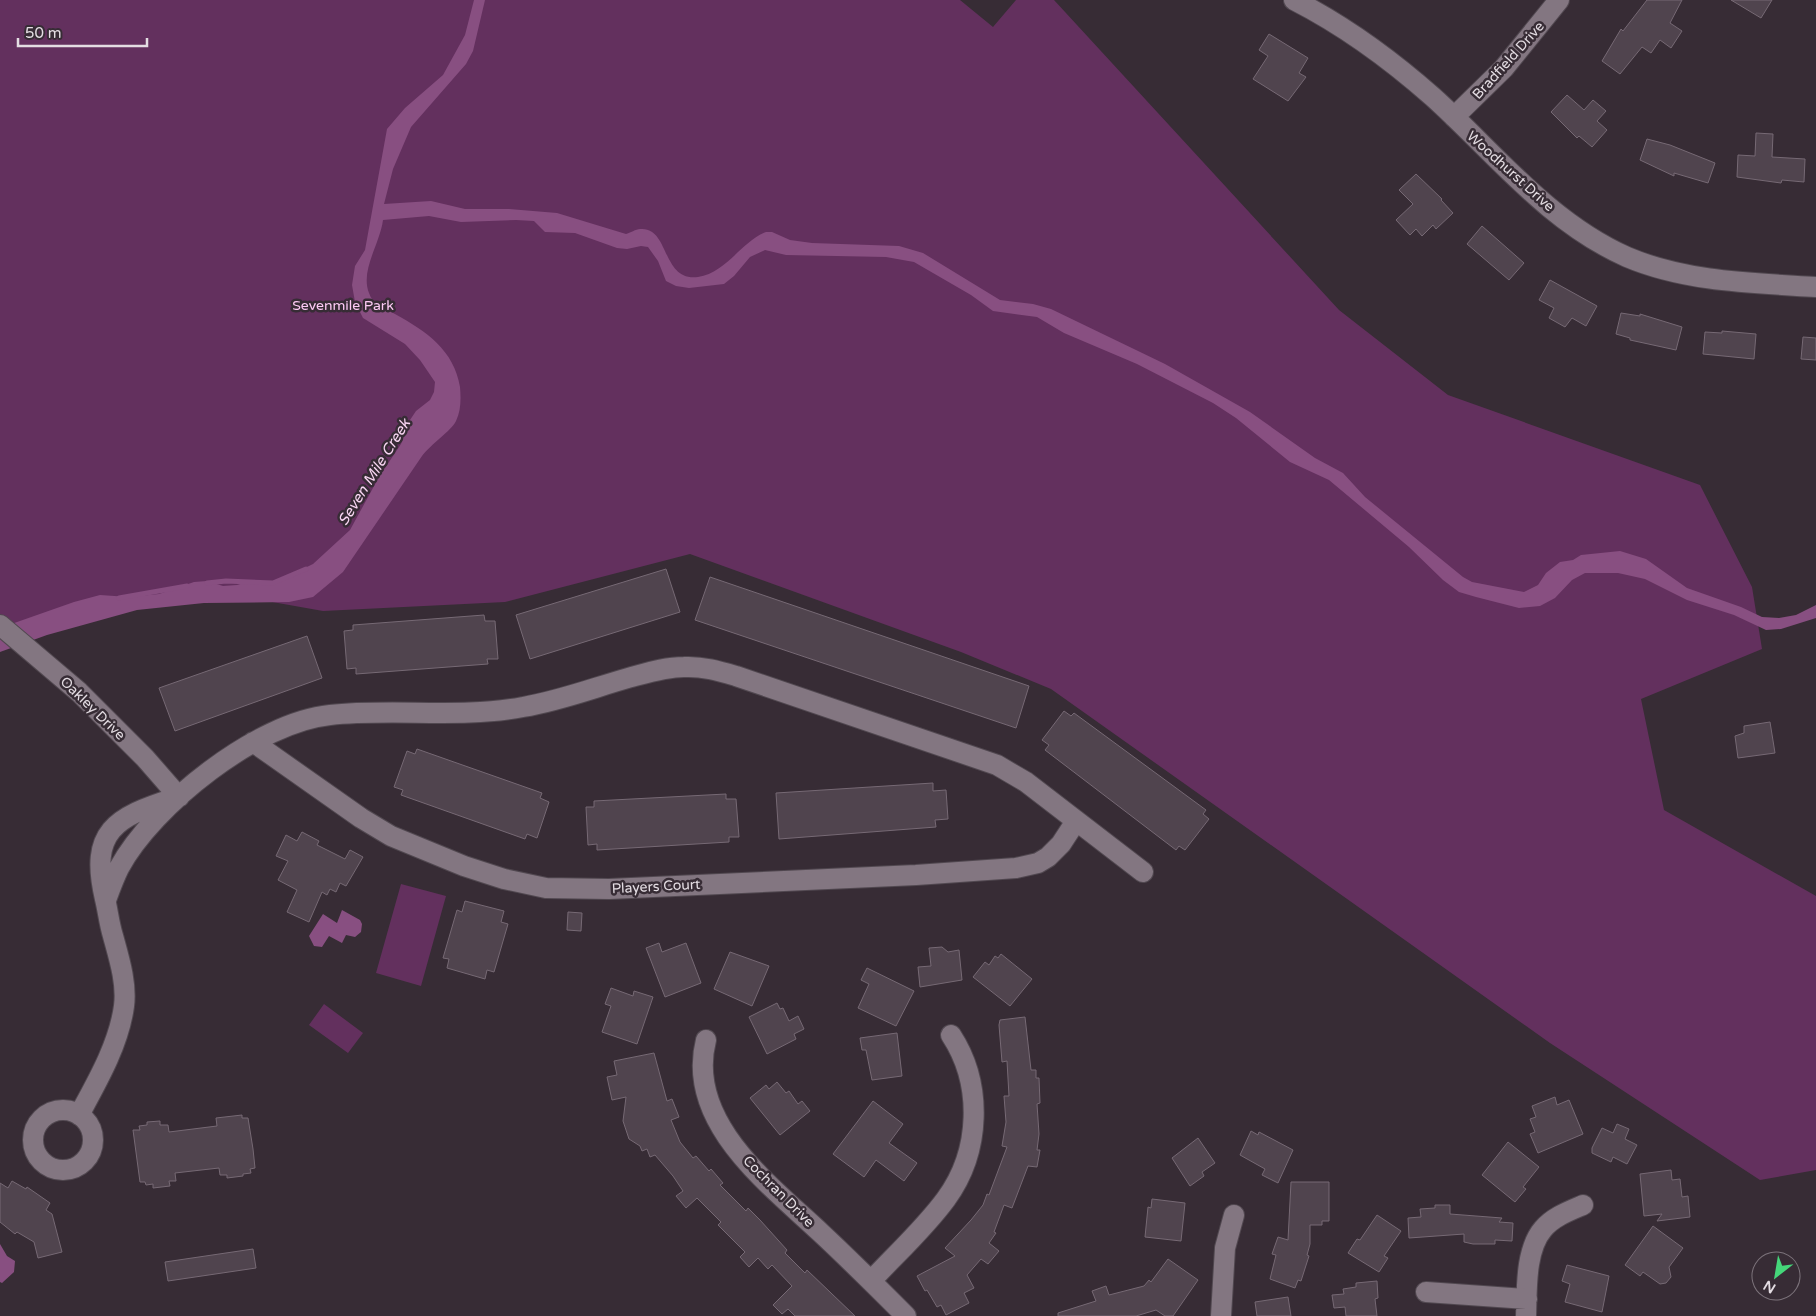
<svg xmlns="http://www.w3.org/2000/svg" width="1816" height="1316" viewBox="0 0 1816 1316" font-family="'Varela Round',sans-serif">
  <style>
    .green { fill: #63305e }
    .water { fill: #884f81 }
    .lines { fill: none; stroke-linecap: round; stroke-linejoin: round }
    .stream { stroke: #884f81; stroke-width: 5 }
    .building { fill: #50444e; stroke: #766974 }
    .street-casing { stroke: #514850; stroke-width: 22 }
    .street { stroke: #837681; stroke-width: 20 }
    .labels { text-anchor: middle; stroke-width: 5; stroke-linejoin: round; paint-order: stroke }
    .street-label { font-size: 14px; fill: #e4dde3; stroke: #372c35 }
    .park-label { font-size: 14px; fill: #fdcaf5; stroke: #372c35 }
    .water-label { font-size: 15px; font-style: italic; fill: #fad7f4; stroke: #372c35 }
  </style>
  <rect width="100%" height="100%" fill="#372c35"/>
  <!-- green -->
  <path class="green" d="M0,0H960L993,27L1016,0H1054L1339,310L1448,395L1700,485L1752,587L1762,649L1641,699L1664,810L1816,896V1170L1760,1180L1550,1043L1051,689L961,652L690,554L505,602L323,611L222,593L77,612L0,641Z
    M401,884L446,896L421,986L376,973Z
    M324,1004L363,1033L348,1053L309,1025Z"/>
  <!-- water -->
  <path class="water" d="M474,0H485L473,51L466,64L411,127L393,169L384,204L431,201L465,209H509L557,213L626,234C630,233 636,229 640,229C670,226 661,282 698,277C726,273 741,242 766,232H772L790,240L812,243L899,246L923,253L1000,300L1033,304L1051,309L1165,364L1250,412L1315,458L1343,473L1365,497L1463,577L1472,582L1524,592L1538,585L1546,573L1560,562L1573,560L1581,555L1620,551L1646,559L1687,588L1741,607L1762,617L1779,618L1796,615L1816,605V618L1781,629L1766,630L1734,615L1687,600L1645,579L1618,573H1585L1572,580L1555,598L1540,606L1519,608L1476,597L1459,592L1443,580L1409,547L1329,480L1290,462L1236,418L1213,403L1137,364L1064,333L1037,317L993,311L971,295L914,262L886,257L786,255L765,250L750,257L734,276L724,284L689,288L676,286L666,281L658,261L648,247L641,246L627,249L617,248L575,233L545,232L534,221L516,220L461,222L429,216L383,220C380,244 360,270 369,293C372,304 385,309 395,314C426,331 454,350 460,387C461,399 461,411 456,421C451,431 431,444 422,456L343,572L313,597L289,602L204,603L137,610L47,635L0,652V628L74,602L100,595L129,597L159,594L194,582L207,581L223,586L237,585L250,581L264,583L278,581L313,564L350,530L379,477L401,444L410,420L416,411L430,400L434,392L435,382L420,360L405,344L363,318L355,302L352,285L355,266L365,250L387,129L405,108L443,75L465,35Z
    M342,910L360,920L362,924L361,932L355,937L346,935L342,943L329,936L322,947L314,946L309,936L323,914L337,923Z
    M0,1244L7,1256L15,1261L14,1272L2,1283L0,1282Z"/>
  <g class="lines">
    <!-- stream -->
    <path class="stream" d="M207,583L226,581L273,583L306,569
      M119,598L187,586"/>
  </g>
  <!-- building -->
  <path class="building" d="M1647,0H1682L1670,23L1682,31L1671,48L1660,40L1651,53L1642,47L1620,74L1602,61L1621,29L1623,31Z
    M1731,0H1772L1761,18Z
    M1269,34L1308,58L1299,73L1306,77L1288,101L1253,79L1268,56L1259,50Z
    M1567,95L1584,110L1593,100L1606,111L1597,121L1607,130L1592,147L1579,136L1577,138L1551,112Z
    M1756,133L1773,134L1772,157L1805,159L1804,182L1782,180L1781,183L1737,177L1738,155L1755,156Z
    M1647,139L1670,145L1715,163L1708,183L1674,173V176L1640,160Z
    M1416,174L1442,199L1441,200L1453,213L1436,229L1433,225L1422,236L1416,229L1410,235L1396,220L1413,204L1399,190Z
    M1482,226L1524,263L1509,280L1467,244Z
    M1550,280L1597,306L1586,326L1572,318L1565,327L1549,318L1554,308L1539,300Z
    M1621,313L1640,316V314L1682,327L1676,350L1630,340V338L1616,334Z
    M1722,331L1756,334L1754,359L1703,354L1705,332L1722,333Z
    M1803,337L1816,338V360L1801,359Z
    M666,569L680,612L530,659L516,615Z
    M710,577L1029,686L1016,728L695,620Z
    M484,615L485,621H495L498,659H487L488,664L356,674V668L347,669L344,631L353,630V625Z
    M307,636L322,678L175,731L159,688Z
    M1064,711L1071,716L1074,713L1206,810L1203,814L1209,819L1185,850L1179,846L1176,850L1045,750L1049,745L1042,740Z
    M1770,722L1775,753L1738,758L1735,736L1744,733V726Z
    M417,749L542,793L540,798L549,802L537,838L527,834L525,839L401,795L403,790L394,787L407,751L415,754Z
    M933,783V791L946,790L948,819L935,820L936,827L779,839L776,793Z
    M726,794V799H736L739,837H729V842L597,850V844L588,845L586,807H594V801Z
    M302,832L319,841L317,845L345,859L350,850L363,857L346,886L340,883L336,892L330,889L327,895L322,892L309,922L287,912L297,890L278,880L288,861L276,856L286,835L297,841Z
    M465,901L504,911L501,922L508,924L494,972L487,970L485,979L447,968L449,959L443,958L457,910L462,912Z
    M568,912L582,913L581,931L567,930Z
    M659,943L662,952L686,943L701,983L665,997L646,948Z
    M942,947L948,952L959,950L962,980L920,987L918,967L931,966L929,948Z
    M730,952L769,966L752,1006L714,989Z
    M1001,954L1032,979L1010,1006L973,977L985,962L989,965L995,956L998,958Z
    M867,968L914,991L896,1026L858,1008L869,984L861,980Z
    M611,988L633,996L634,991L653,997L637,1044L602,1032L611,1006L605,1004Z
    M777,1003L780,1009L783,1008L789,1021L798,1016L804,1029L794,1034L796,1039L767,1054L749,1017Z
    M1025,1017L1031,1070H1036V1078H1039L1040,1103L1037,1104L1039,1134L1037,1150H1040L1037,1167L1028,1166L1012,1208L1004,1205L994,1232L996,1233L989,1243L999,1251L988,1264L981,1259L967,1275L974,1288L964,1293L969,1303L946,1315L941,1305L937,1307L927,1290L925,1291L917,1276L955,1256L945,1248L971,1220L983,1205L987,1194L989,1195L1007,1147L1002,1146L1006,1122L1004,1096H1009L1007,1061L1002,1062L999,1025L1000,1020Z
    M897,1033L902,1076L872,1080L866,1050H862L860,1038Z
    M654,1053L667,1101L672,1099L679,1117L671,1120L680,1142L693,1158L696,1156L709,1171L711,1169L723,1183L720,1185L746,1211L748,1208L760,1220L787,1250L785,1253L805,1273L807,1270L855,1316H795L788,1309L782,1314L773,1305L792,1286L772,1265L768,1269L758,1258L749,1267L740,1257L745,1252L718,1225L721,1222L697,1198L686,1208L676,1196L683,1191L673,1176L655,1155L650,1157L647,1149L642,1151L640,1146L629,1139L623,1121L626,1097L612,1100L607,1077L617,1075L614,1061Z
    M777,1082L786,1093L789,1091L798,1104L802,1101L810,1111L780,1135L750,1098L766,1085L769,1089Z
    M1555,1097L1557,1105L1569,1100L1583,1134L1538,1153L1530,1134L1535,1132L1530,1119L1536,1117L1532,1106Z
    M873,1101L903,1124L889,1143L917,1163L904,1181L876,1160L864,1177L833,1154Z
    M242,1115V1118H248L253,1149L255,1168L250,1169L251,1173L243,1174V1176L227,1178V1175H220L219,1168L175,1173L176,1181H169L170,1186L153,1188V1184L146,1185L145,1182H140L133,1130H140L139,1126L147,1125V1122L160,1121V1125H168L169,1132L217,1126L216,1118Z
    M1617,1124L1629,1129L1625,1139L1637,1145L1627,1164L1613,1157L1611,1162L1592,1153V1148L1602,1128L1613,1133Z
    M1251,1131L1258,1135L1259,1132L1293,1150L1278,1183L1262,1175L1265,1169L1240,1155Z
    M1198,1138L1215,1163L1202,1172L1204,1176L1190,1186L1172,1158Z
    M1508,1142L1539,1167L1523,1187L1526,1189L1515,1202L1482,1175Z
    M1671,1170L1672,1180L1680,1179L1682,1197L1688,1196L1690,1217L1657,1221L1662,1214L1644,1216L1640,1174Z
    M12,1181L26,1189L27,1187L50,1203L46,1210L52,1214L62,1252L38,1258L34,1242L17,1232L15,1234L0,1222V1183L8,1188Z
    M1291,1182H1329V1221H1322V1225H1310V1244L1307,1255L1309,1256L1301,1281L1298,1280L1295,1288L1270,1279L1276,1255L1272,1254L1278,1237L1288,1240Z
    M1152,1199L1185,1203L1181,1241L1145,1237L1148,1207L1151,1208Z
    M1435,1205H1450V1214L1502,1218L1499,1222L1513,1223L1512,1241L1495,1240V1244H1473L1464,1242V1234L1409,1238L1408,1218L1421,1217L1420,1209L1435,1208Z
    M1377,1215L1401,1231L1384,1256L1388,1258L1379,1272L1348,1253L1357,1239L1360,1240Z
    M1653,1226L1683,1248L1669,1267L1671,1277L1666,1283L1660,1284L1643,1272L1640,1276L1625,1265Z
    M253,1249L256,1268L168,1281L165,1262Z
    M1168,1259L1198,1280L1173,1316H1165L1156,1310L1136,1316H1058V1313L1096,1301L1092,1291L1106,1286L1109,1295L1144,1286L1149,1280L1151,1282Z
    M1567,1265L1609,1276L1602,1312L1565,1302L1570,1284L1562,1281Z
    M1377,1281L1378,1298L1375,1299L1377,1316H1346L1345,1307L1334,1308L1332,1295L1344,1294L1343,1289L1356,1287V1283Z
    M1288,1297L1291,1316H1257L1255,1302Z"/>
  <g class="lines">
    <!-- street casing -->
    <g class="street-casing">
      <path id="street" d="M1294,0C1345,26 1390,59 1433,97C1495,153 1548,222 1627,257C1686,282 1753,283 1816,287
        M1454,117L1504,68L1559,0
        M0,625L79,692L145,758L179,797
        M253,742L361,818L391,836L464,866L504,879L546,888L609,889L916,875L1016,868L1038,863L1048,857L1061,844L1076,821
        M106,900C110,889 114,878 119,868C153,805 258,722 330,715C393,708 461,719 523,707C559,701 593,688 628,678C647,673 665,667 684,667C702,666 719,671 736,676L997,765L1026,782L1143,872
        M706,1040C685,1122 769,1184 821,1233C850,1260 878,1288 906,1316
        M33 1140a30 30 0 1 1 60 0a30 30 0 1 1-60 0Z
        M79,1115C97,1082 119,1044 124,1006C127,983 119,958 113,936C109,923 108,911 105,899C89,831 115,817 175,798
        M871,1281C896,1254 924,1229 946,1199C981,1151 983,1084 951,1035
        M1426,1292L1527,1299
        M1221,1316L1225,1248L1234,1215
        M1526,1316C1527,1290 1525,1250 1543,1229C1553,1217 1569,1211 1583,1205"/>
    </g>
    <!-- street -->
    <use href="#street" class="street"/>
  </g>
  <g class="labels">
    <!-- street labels -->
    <g class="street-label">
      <text transform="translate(1508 60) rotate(-48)" y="5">Bradfield Drive</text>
      <text transform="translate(1511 171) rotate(42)" y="5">Woodhurst Drive</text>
      <text transform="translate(93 708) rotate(44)" y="5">Oakley Drive</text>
      <text transform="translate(656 886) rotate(-3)" y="5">Players Court</text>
      <text transform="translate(779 1191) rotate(45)" y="5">Cochran Drive</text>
    </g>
    <!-- park labels -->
    <g class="park-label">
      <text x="343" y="310">Sevenmile Park</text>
    </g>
    <!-- water labels -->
    <g class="water-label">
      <text transform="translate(374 472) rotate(-58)" y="5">Seven Mile Creek</text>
    </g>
  </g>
  <!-- north arrow -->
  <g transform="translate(1776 1276) rotate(211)"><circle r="24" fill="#372c35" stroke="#7c737b"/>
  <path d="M0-4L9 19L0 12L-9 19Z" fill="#45d77a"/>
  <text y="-8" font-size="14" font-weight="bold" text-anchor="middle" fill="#e4dde3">N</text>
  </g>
  <!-- scale -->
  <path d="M18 38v8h129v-8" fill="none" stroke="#e4dde3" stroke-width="2.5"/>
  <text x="25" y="38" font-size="15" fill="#e4dde3" stroke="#372c35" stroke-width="4" paint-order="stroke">50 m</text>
</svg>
